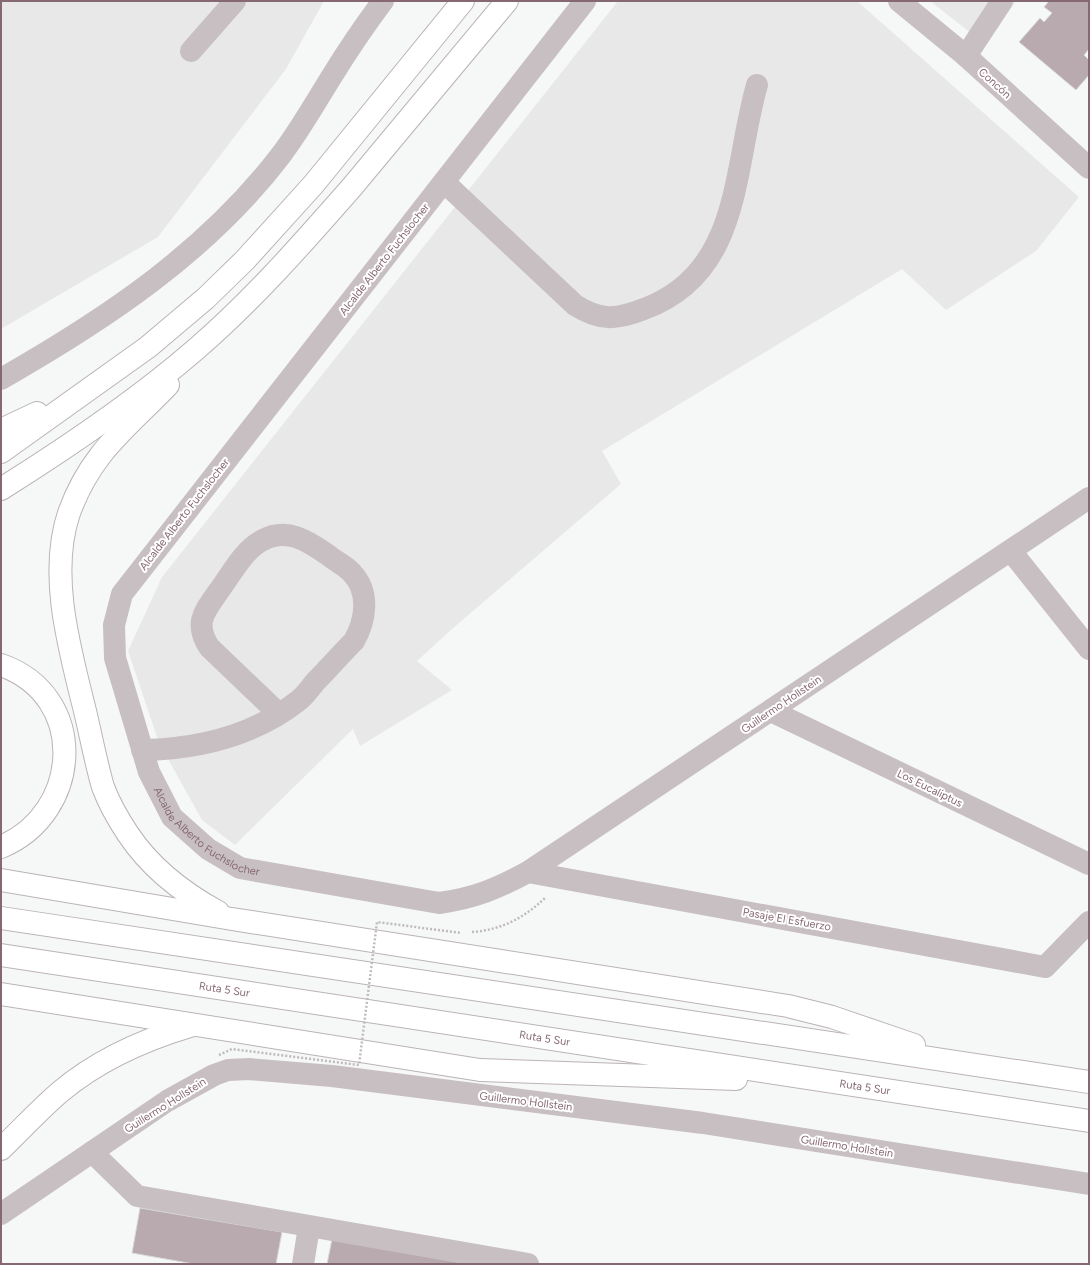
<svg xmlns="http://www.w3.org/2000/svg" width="1090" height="1265" viewBox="0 0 1090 1265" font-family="Figtree,sans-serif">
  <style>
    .built { fill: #e9e8e9 }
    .building { fill: #b8aaaf; stroke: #d8d9da }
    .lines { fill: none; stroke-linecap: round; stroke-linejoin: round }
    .highway-casing { stroke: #bbb3b5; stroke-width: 24 }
    .path { stroke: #c0babc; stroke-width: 2.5; stroke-dasharray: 2 2; stroke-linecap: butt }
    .minor { stroke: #c8bfc2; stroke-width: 22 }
    .highway { stroke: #fff; stroke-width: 22 }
    .path-bridge { stroke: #c0babc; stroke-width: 2.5; stroke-dasharray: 2 2; stroke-linecap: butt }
    .labels { text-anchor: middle; stroke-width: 4; stroke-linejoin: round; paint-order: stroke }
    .street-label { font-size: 11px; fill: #866872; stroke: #fff }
  </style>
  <rect width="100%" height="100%" fill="#f6f8f8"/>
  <!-- built -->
  <path class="built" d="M1,1H324L286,69L158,237L1,329Z
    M618,1H857L1079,197L1036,251L946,310L902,269L602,451L621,484L452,629L417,661L452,690L360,746L353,729L235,845L202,820L159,743L128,651L162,577Z
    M930,1H1016L986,45Z"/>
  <!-- building -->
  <path class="building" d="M1049,1H1089V49L1084,55L1089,60V75L1076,90L1019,42L1040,18L1044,22L1052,13L1044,7Z
    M140,1208L282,1232L276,1264H194L132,1253Z
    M332,1239L473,1264H327Z"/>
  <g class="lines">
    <!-- highway casing -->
    <g class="highway-casing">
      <g id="highway">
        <path d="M168,385C126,429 91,452 69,513C48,575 70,650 85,711C91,736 96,763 103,787C109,803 118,819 128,834C150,867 183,893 218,912"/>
        <path d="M1,430L37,413"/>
        <path d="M1,452L148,347L206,298L245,260L313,185L463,1"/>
        <path d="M1,489C68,447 135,402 195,350C252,301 302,244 352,187C404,125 456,63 507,1"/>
        <path d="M1,665C89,696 82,813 1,847"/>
        <path d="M1,880L232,919L788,1006L832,1017L914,1045"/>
        <path d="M1,918L1089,1082"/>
        <path id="s2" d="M1,955L1089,1121"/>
        <path d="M1,994L480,1070L736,1079"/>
        <path d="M1,1149C21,1130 39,1110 60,1092C98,1060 143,1040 190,1026"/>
      </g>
    </g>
    <!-- path -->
    <path class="path" d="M472,932C501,930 524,918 545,898"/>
    <!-- minor -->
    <g class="minor">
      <path id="s1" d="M585,1L122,594L114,625L115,658L149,772L172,817L208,849L240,868L439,903C475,898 496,889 528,872L1089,498"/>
      <path d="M899,1L966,56L1089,168"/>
      <path d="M191,51L235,1"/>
      <path d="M966,56L1002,1"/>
      <path d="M444,182L575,305C600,321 616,320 644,309C742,273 733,168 757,85"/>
      <path d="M1,379C106,319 207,252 281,155C300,130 315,103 332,76C348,50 365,25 383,1"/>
      <path d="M1011,551L1089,649"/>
      <path d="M771,711L1089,864"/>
      <path d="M142,750C198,749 253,736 298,701C305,696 310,688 316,681C329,668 341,654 354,641C366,620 370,592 352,573C346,566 335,561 328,555C308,541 287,527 263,540C243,550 231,575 218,592C204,612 194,623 209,647L279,714"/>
      <path d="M528,872L1045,967L1089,922"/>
      <path d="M92,1152L137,1196L528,1264"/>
      <path d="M1,1214L167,1101L214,1075L228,1070L249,1069L332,1076L703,1123L1089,1184"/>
      <path d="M303,1264L309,1227"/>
    </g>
    <!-- highway -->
    <use href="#highway" class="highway"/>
    <!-- path-bridge -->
    <path class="path-bridge" d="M219,1055L232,1049L359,1065L377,922L461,933"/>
  </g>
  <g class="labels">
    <!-- street labels -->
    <g class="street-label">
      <text transform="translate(995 83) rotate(42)" y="4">Concón</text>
      <text transform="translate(384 259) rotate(-52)" y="4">Alcalde Alberto Fuchslocher</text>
      <text transform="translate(184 514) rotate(-52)" y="4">Alcalde Alberto Fuchslocher</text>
      <text transform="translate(781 704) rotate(-34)" y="4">Guillermo Hollstein</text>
      <text transform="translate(930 788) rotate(26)" y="4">Los Eucaliptus</text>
      <text dy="4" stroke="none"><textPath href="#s1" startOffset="1023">Alcalde Alberto Fuchslocher</textPath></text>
      <text transform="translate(787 919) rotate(10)" y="4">Pasaje El Esfuerzo</text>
      <text dy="4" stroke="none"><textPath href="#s2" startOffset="226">Ruta 5 Sur</textPath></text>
      <text dy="4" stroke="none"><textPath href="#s2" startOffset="550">Ruta 5 Sur</textPath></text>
      <text dy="4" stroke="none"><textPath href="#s2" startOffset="874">Ruta 5 Sur</textPath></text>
      <text transform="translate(526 1101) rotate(7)" y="4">Guillermo Hollstein</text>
      <text transform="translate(165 1105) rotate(-32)" y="4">Guillermo Hollstein</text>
      <text transform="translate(847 1146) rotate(9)" y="4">Guillermo Hollstein</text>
    </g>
  </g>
  <!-- border -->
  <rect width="1090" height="1265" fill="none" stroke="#866872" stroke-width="4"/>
</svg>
